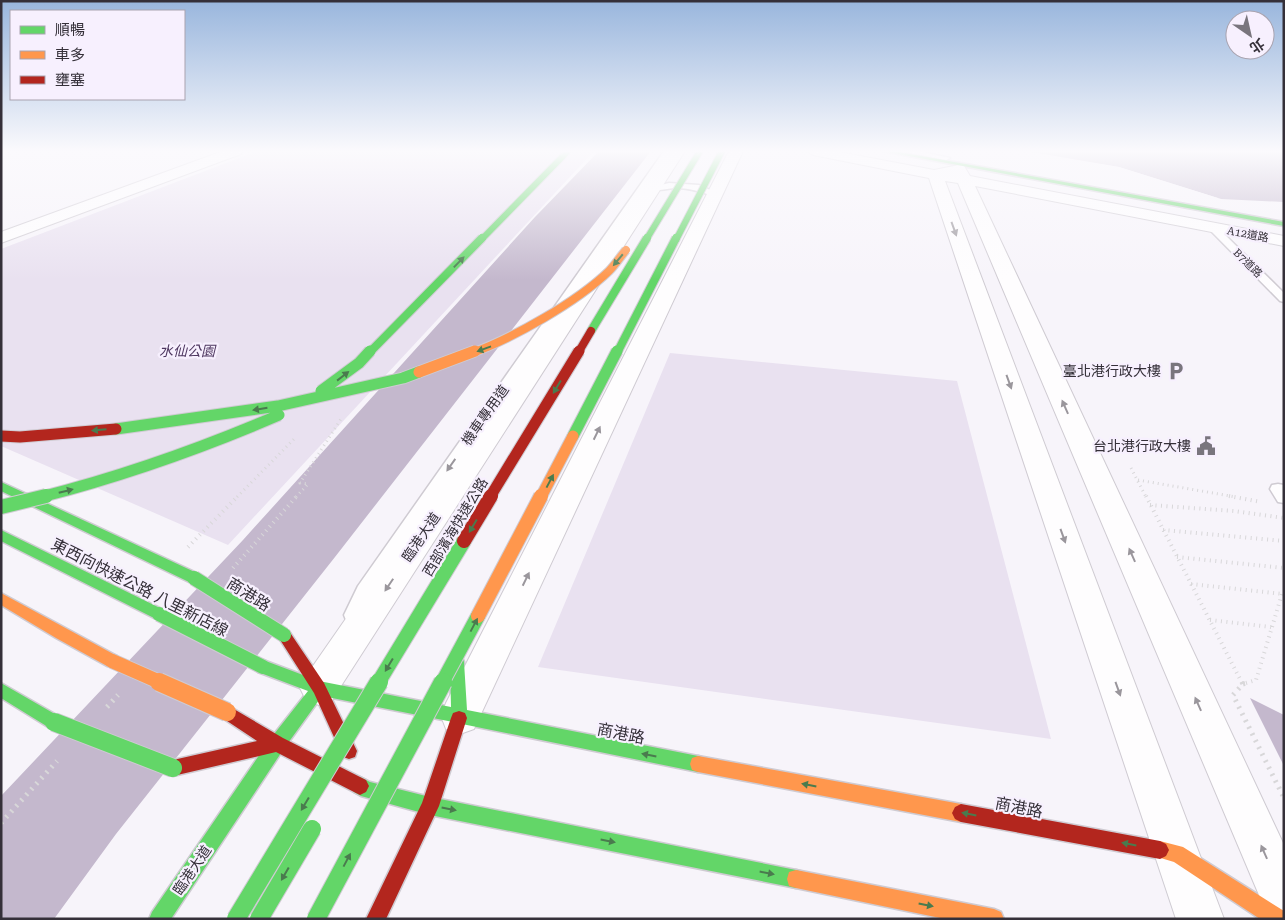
<svg xmlns="http://www.w3.org/2000/svg" width="1285" height="920" viewBox="0 0 1285 920" font-family="'Roboto Serif','Noto Sans TC',serif">
  <style>
    .green { fill: #e9e1f0 }
    .water { fill: #c4b8cd }
    .pier { fill: #f7f4fa }
    .lines { fill: none; stroke-linecap: round; stroke-linejoin: round }
    .lane-casing { stroke: #cfcbd2; stroke-width: 3 }
    .street-casing { stroke: #cfcbd2; stroke-width: 2 }
    .fast-casing { stroke: #cfcbd2; stroke-width: 3 }
    .slow-casing { stroke: #cfcbd2; stroke-width: 3 }
    .jam-casing { stroke: #cfcbd2; stroke-width: 3 }
    .path-far2 { stroke: #d8d7d9; stroke-width: 3; stroke-dasharray: 1 4; stroke-linecap: butt }
    .path-far1 { stroke: #d8d7d9; stroke-width: 4; stroke-dasharray: 1 4.5; stroke-linecap: butt }
    .path { stroke: #d8d7d9; stroke-width: 5; stroke-dasharray: 2 5.5; stroke-linecap: butt }
    .lane { fill: #fefdfe; fill-rule: evenodd }
    .street { fill: #fefdfe; fill-rule: evenodd }
    .fast { fill: #63d668; fill-rule: evenodd }
    .slow { fill: #ff974d; fill-rule: evenodd }
    .jam { fill: #b3261e; fill-rule: evenodd }
    .fast-bridge-far4-casing { stroke: #cfcbd2; stroke-width: 8; stroke-linecap: butt }
    .fast-bridge-far3-casing { stroke: #cfcbd2; stroke-width: 10; stroke-linecap: butt }
    .fast-bridge-far2-casing { stroke: #cfcbd2; stroke-width: 13; stroke-linecap: butt }
    .fast-bridge-far1-casing { stroke: #cfcbd2; stroke-width: 16; stroke-linecap: butt }
    .fast-bridge-casing { stroke: #cfcbd2; stroke-width: 20; stroke-linecap: butt }
    .slow-bridge-far3-casing { stroke: #cfcbd2; stroke-width: 10; stroke-linecap: butt }
    .slow-bridge-far2-casing { stroke: #cfcbd2; stroke-width: 13; stroke-linecap: butt }
    .slow-bridge-far1-casing { stroke: #cfcbd2; stroke-width: 16; stroke-linecap: butt }
    .slow-bridge-casing { stroke: #cfcbd2; stroke-width: 20; stroke-linecap: butt }
    .jam-bridge-far2-casing { stroke: #cfcbd2; stroke-width: 10; stroke-linecap: butt }
    .jam-bridge-far1-casing { stroke: #cfcbd2; stroke-width: 13; stroke-linecap: butt }
    .jam-bridge-casing { stroke: #cfcbd2; stroke-width: 16; stroke-linecap: butt }
    .fast-bridge-far4 { stroke: #63d668; stroke-width: 6 }
    .fast-bridge-far3 { stroke: #63d668; stroke-width: 8 }
    .fast-bridge-far2 { stroke: #63d668; stroke-width: 11 }
    .fast-bridge-far1 { stroke: #63d668; stroke-width: 14 }
    .fast-bridge { stroke: #63d668; stroke-width: 18 }
    .slow-bridge-far3 { stroke: #ff974d; stroke-width: 8 }
    .slow-bridge-far2 { stroke: #ff974d; stroke-width: 11 }
    .slow-bridge-far1 { stroke: #ff974d; stroke-width: 14 }
    .slow-bridge { stroke: #ff974d; stroke-width: 18 }
    .jam-bridge-far2 { stroke: #b3261e; stroke-width: 8 }
    .jam-bridge-far1 { stroke: #b3261e; stroke-width: 11 }
    .jam-bridge { stroke: #b3261e; stroke-width: 14 }
    .oneway { fill: #9a969c }
    .oneway2 { fill: #4a7b4e }
    .labels { text-anchor: middle; stroke-width: 4.5; stroke-linejoin: round; paint-order: stroke }
    .far-street-label { font-size: 11px; fill: #353039; stroke: #f7f0fe }
    .park-label { font-size: 14px; font-style: italic; fill: #4e3760; stroke: #f7f0fe }
    .poi-label { font-size: 14px; fill: #353039; stroke: #f7f0fe; text-anchor: end }
    .street-label { font-size: 14px; fill: #353039; stroke: #f7f0fe }
    .near-street-label { font-size: 16px; fill: #353039; stroke: #f7f0fe }
  </style>
  <rect width="100%" height="100%" fill="#f7f4fa"/>
  <!-- green -->
  <path class="green" d="M257,151H594L228,545L1,446V249Z
    M670,353L957,381L1051,739L538,667Z"/>
  <!-- water -->
  <path class="water" d="M599,151H651L335,557L116,834L54,919H1V796L243,540L535,217Z
    M1026,151H1284V202L1221,199L1119,167Z
    M1250,698L1284,715V766Z"/>
  <!-- pier -->
  <path class="pier" d="M1024,152L1119,167L1221,199L1201,195L1119,170Z"/>
  <g class="lines">
    <!-- lane casing -->
    <g class="lane-casing">
      <path id="lane" d="M664,151H672L372,594L360,620L353,623L346,620L344,615L358,586Z
        M901,151H918L950,158L946,160Z
        M669,183L699,185L717,193L713,196C701,192 690,188 677,188C668,188 655,193 649,188Z
        M1212,224L1215,225L1284,293V302L1280,301L1209,229L1207,227Z
        M1278,484L1284,485V503L1278,502L1270,489L1272,485Z"/>
    </g>
    <!-- street casing -->
    <g class="street-casing">
      <path id="street" d="M223,151H243L241,154L1,243V232Z
        M671,151H685L332,700L319,705L306,700L300,688L306,676Z
        M729,151H743L474,729L460,734L446,729L441,716L446,703Z
        M806,151H834L934,170L959,165L964,166L970,176L1284,236V246L975,186L1284,845V919L1267,914L958,183L945,181L1224,919H1176L929,178L813,155Z"/>
    </g>
    <!-- fast casing -->
    <g class="fast-casing">
      <path id="fast" d="M882,151H894L1284,222V226Z
        M1,482L199,574L201,578L199,582L194,583L189,582L1,491Z
        M1,530L164,610L166,614L164,618L159,620L154,618L1,541Z
        M457,656L462,657L464,662L467,710L698,756L704,758L706,764L704,770L698,772L462,724L459,725L453,722L322,696L283,750L171,919H149L152,912L271,738L308,691L258,672L256,667L258,662L263,660L319,681L451,707L450,662L452,657Z
        M1,683L60,717L62,722L60,727L54,729L48,727L1,698Z
        M360,777L370,782L430,797L796,870L803,872L805,879L803,886L796,888L430,815L361,796L354,792L351,786L354,780Z"/>
    </g>
    <!-- slow casing -->
    <g class="slow-casing">
      <path id="slow" d="M1,593L117,656L119,661L117,666L112,667L107,666L56,638L1,605Z
        M698,756L961,804L967,807L970,813L967,819L961,822L698,772L692,770L690,764L692,758Z
        M1160,841L1183,847L1284,911V919H1260L1174,862L1154,856L1151,850L1154,844Z
        M796,870L994,909L1001,912L1004,919H945L796,888L789,886L787,879L789,872Z"/>
    </g>
    <!-- jam casing -->
    <g class="jam-casing">
      <path id="jam" d="M284,629L289,631L324,683L357,751L355,757L349,759L343,757L314,693L277,635L279,631Z
        M227,705L283,738L366,780L369,786L366,792L360,795L354,792L276,752L173,776L167,774L165,768L167,762L173,760L257,741L221,717L219,712L221,707Z
        M459,711L465,713L467,718L439,806L386,919H366L422,803L451,718L453,713Z
        M961,804L1160,841L1166,844L1169,850L1166,856L1160,859L961,822L955,819L952,813L955,807Z"/>
    </g>
    <!-- path-far2 -->
    <path class="path-far2" d="M1131,468L1146,497
      M1138,480L1236,497
      M237,497L296,437
      M296,497L308,484L300,483L341,419"/>
    <!-- path-far1 -->
    <path class="path-far1" d="M1146,496L1242,683
      M1229,496L1261,502
      M1150,505L1234,511L1284,518
      M1163,530L1284,541
      M188,547L238,496
      M1177,557L1284,568
      M233,568L297,496
      M1191,584L1283,594
      M1210,620L1271,627
      M1246,683L1256,680L1282,594"/>
    <!-- path -->
    <path class="path" d="M1242,682L1243,684L1233,695L1283,796
      M1243,684L1250,682
      M107,707L118,695
      M1,823L57,761"/>
    <!-- lane -->
    <use href="#lane" class="lane"/>
    <!-- street -->
    <use href="#street" class="street"/>
    <!-- fast -->
    <use href="#fast" class="fast"/>
    <!-- slow -->
    <use href="#slow" class="slow"/>
    <!-- jam -->
    <use href="#jam" class="jam"/>
    <!-- fast-bridge-far4 casing -->
    <g class="fast-bridge-far4-casing">
      <path id="fast-bridge-far4" d="M481,240L568,151
        M646,240L700,151
        M676,240L722,151"/>
    </g>
    <!-- fast-bridge-far3 casing -->
    <g class="fast-bridge-far3-casing">
      <path id="fast-bridge-far3" d="M591,331L647,238
        M369,353L482,238
        M617,353L676,238"/>
    </g>
    <!-- fast-bridge-far2 casing -->
    <g class="fast-bridge-far2-casing">
      <path id="fast-bridge-far2" d="M321,391L359,363L370,351
        M116,429L278,406L403,378L419,372
        M573,436L617,351
        M41,497C123,476 202,448 279,415"/>
    </g>
    <!-- fast-bridge-far1 casing -->
    <g class="fast-bridge-far1-casing">
      <path id="fast-bridge-far1" d="M1,507L46,496
        M194,578L284,635
        M159,614L263,667
        M378,683L464,541
        M442,683L478,616"/>
    </g>
    <!-- fast-bridge casing -->
    <g class="fast-bridge-casing">
      <path id="fast-bridge" d="M54,722L173,768
        M236,919L379,682
        M259,919L312,829
        M316,919L443,682"/>
    </g>
    <!-- slow-bridge-far3 casing -->
    <g class="slow-bridge-far3-casing">
      <path id="slow-bridge-far3" d="M472,353C513,338 577,302 609,271C615,265 620,257 626,250"/>
    </g>
    <!-- slow-bridge-far2 casing -->
    <g class="slow-bridge-far2-casing">
      <path id="slow-bridge-far2" d="M419,372L475,351
        M541,497L573,436"/>
    </g>
    <!-- slow-bridge-far1 casing -->
    <g class="slow-bridge-far1-casing">
      <path id="slow-bridge-far1" d="M478,616L541,496
        M112,661L162,683"/>
    </g>
    <!-- slow-bridge casing -->
    <g class="slow-bridge-casing">
      <path id="slow-bridge" d="M159,682L227,712"/>
    </g>
    <!-- jam-bridge-far2 casing -->
    <g class="jam-bridge-far2-casing">
      <path id="jam-bridge-far2" d="M578,353L591,331"/>
    </g>
    <!-- jam-bridge-far1 casing -->
    <g class="jam-bridge-far1-casing">
      <path id="jam-bridge-far1" d="M1,436L20,437L116,429
        M490,497L579,351"/>
    </g>
    <!-- jam-bridge casing -->
    <g class="jam-bridge-casing">
      <path id="jam-bridge" d="M464,541L491,496"/>
    </g>
    <!-- fast-bridge-far4 -->
    <use href="#fast-bridge-far4" class="fast-bridge-far4"/>
    <!-- fast-bridge-far3 -->
    <use href="#fast-bridge-far3" class="fast-bridge-far3"/>
    <!-- fast-bridge-far2 -->
    <use href="#fast-bridge-far2" class="fast-bridge-far2"/>
    <!-- fast-bridge-far1 -->
    <use href="#fast-bridge-far1" class="fast-bridge-far1"/>
    <!-- fast-bridge -->
    <use href="#fast-bridge" class="fast-bridge"/>
    <!-- slow-bridge-far3 -->
    <use href="#slow-bridge-far3" class="slow-bridge-far3"/>
    <!-- slow-bridge-far2 -->
    <use href="#slow-bridge-far2" class="slow-bridge-far2"/>
    <!-- slow-bridge-far1 -->
    <use href="#slow-bridge-far1" class="slow-bridge-far1"/>
    <!-- slow-bridge -->
    <use href="#slow-bridge" class="slow-bridge"/>
    <!-- jam-bridge-far2 -->
    <use href="#jam-bridge-far2" class="jam-bridge-far2"/>
    <!-- jam-bridge-far1 -->
    <use href="#jam-bridge-far1" class="jam-bridge-far1"/>
    <!-- jam-bridge -->
    <use href="#jam-bridge" class="jam-bridge"/>
  </g>
  <!-- one-way arrows -->
  <defs><path id="oneway-solid" d="M-6-.8H1V-3.2L6.5 0L1 3.2V.8H-6Z" transform="scale(1.25)"/></defs>
  <g class="oneway">
    <use href="#oneway-solid" transform="translate(954 229) rotate(70)"/>
    <use href="#oneway-solid" transform="translate(1009 382) rotate(70)"/>
    <use href="#oneway-solid" transform="translate(1065 407) rotate(-114)"/>
    <use href="#oneway-solid" transform="translate(597 433) rotate(-64)"/>
    <use href="#oneway-solid" transform="translate(451 465) rotate(125)"/>
    <use href="#oneway-solid" transform="translate(1063 536) rotate(70)"/>
    <use href="#oneway-solid" transform="translate(1132 555) rotate(-114)"/>
    <use href="#oneway-solid" transform="translate(526 579) rotate(-64)"/>
    <use href="#oneway-solid" transform="translate(389 585) rotate(124)"/>
    <use href="#oneway-solid" transform="translate(1118 689) rotate(70)"/>
    <use href="#oneway-solid" transform="translate(1198 704) rotate(-114)"/>
    <use href="#oneway-solid" transform="translate(1264 852) rotate(-114)"/>
  </g>
  <g class="oneway2">
    <use href="#oneway-solid" transform="translate(618 260) rotate(130)"/>
    <use href="#oneway-solid" transform="translate(459 262) rotate(-46)"/>
    <use href="#oneway-solid" transform="translate(484 349) rotate(160)"/>
    <use href="#oneway-solid" transform="translate(343 376) rotate(-38)"/>
    <use href="#oneway-solid" transform="translate(557 387) rotate(121)"/>
    <use href="#oneway-solid" transform="translate(260 409) rotate(171)"/>
    <use href="#oneway-solid" transform="translate(99 430) rotate(175)"/>
    <use href="#oneway-solid" transform="translate(550 481) rotate(-62)"/>
    <use href="#oneway-solid" transform="translate(66 491) rotate(-14)"/>
    <use href="#oneway-solid" transform="translate(473 526) rotate(121)"/>
    <use href="#oneway-solid" transform="translate(474 625) rotate(-62)"/>
    <use href="#oneway-solid" transform="translate(389 665) rotate(121)"/>
    <use href="#oneway-solid" transform="translate(649 755) rotate(-169)"/>
    <use href="#oneway-solid" transform="translate(809 785) rotate(-169)"/>
    <use href="#oneway-solid" transform="translate(305 804) rotate(121)"/>
    <use href="#oneway-solid" transform="translate(449 809) rotate(11)"/>
    <use href="#oneway-solid" transform="translate(969 814) rotate(-169)"/>
    <use href="#oneway-solid" transform="translate(608 841) rotate(11)"/>
    <use href="#oneway-solid" transform="translate(1129 844) rotate(-169)"/>
    <use href="#oneway-solid" transform="translate(347 860) rotate(-62)"/>
    <use href="#oneway-solid" transform="translate(767 873) rotate(11)"/>
    <use href="#oneway-solid" transform="translate(285 874) rotate(120)"/>
    <use href="#oneway-solid" transform="translate(926 905) rotate(11)"/>
  </g>
  <!-- sky -->
  <linearGradient id="sky" x2="0" y2="1"><stop stop-color="#99b6dd"/><stop offset="0.54" stop-color="#fbfafd"/><stop offset="1" stop-color="#fbfafd" stop-opacity="0"/></linearGradient>
  <rect width="1285" height="280" fill="url(#sky)"/>
  <!-- icons -->
  <defs>
    <g id="parking-bare" transform="scale(1.5)"><path d="M-3.5-5.5H1a3.5 3.5 0 0 1 0 7H-1V5.5H-3.5ZM-1-3.4V-.6H.8a1.4 1.4 0 0 0 0-2.8Z" fill="#79757d" stroke="#f7f0fe" stroke-width="2.5" paint-order="stroke"/></g>
    <g id="civic-bare" transform="scale(1.5)"><path d="M-.6-6.5H3V-4.5H.6V-3L4-1V1h2V6H-6V1h2V-1L-.6-3ZM-1.2 2.5V6h2.4V2.5Z" fill="#79757d" stroke="#f7f0fe" stroke-width="2.5" paint-order="stroke"/></g>
  </defs>
  <g fill-rule="evenodd">
    <use href="#parking-bare" x="1176" y="371"/>
    <use href="#civic-bare" x="1206" y="446"/>
  </g>
  <g class="labels">
    <!-- far-street labels -->
    <g class="far-street-label">
      <text transform="translate(1248 234) rotate(11)" y="4">A12道路</text>
      <text transform="translate(1248 263) rotate(45)" y="4">B7道路</text>
    </g>
    <!-- park labels -->
    <g class="park-label">
      <text x="187" y="356">水仙公園</text>
    </g>
    <!-- poi labels -->
    <g class="poi-label">
      <text x="1161" y="376">臺北港行政大樓</text>
      <text x="1191" y="451">台北港行政大樓</text>
    </g>
    <!-- street labels -->
    <g class="street-label">
      <text transform="translate(485 415) rotate(-55)" y="5">機車專用道</text>
      <text transform="translate(455 527) rotate(-59)" y="5">西部濱海快速公路</text>
      <text transform="translate(421 537) rotate(-56)" y="5">臨港大道</text>
      <text transform="translate(192 870) rotate(-56)" y="5">臨港大道</text>
    </g>
    <!-- near-street labels -->
    <g class="near-street-label">
      <text transform="translate(140 587) rotate(27)" y="6">東西向快速公路 八里新店線</text>
      <text transform="translate(249 594) rotate(32)" y="6">商港路</text>
      <text transform="translate(621 733) rotate(11)" y="6">商港路</text>
      <text transform="translate(1019 807) rotate(11)" y="6">商港路</text>
    </g>
  </g>
  <!-- border -->
  <rect width="1285" height="920" fill="none" stroke="#353039" stroke-width="5"/>
  <!-- legend -->
  <rect x="10" y="10" width="175" height="90" fill="#f7f0fe" stroke="#a9a3af"/>
  <rect x="20" y="26" width="25" height="8" fill="#63d668" stroke="#a9a3af"/>
  <text x="55" y="35" font-size="15" fill="#353039">順暢</text>
  <rect x="20" y="51" width="25" height="8" fill="#ff974d" stroke="#a9a3af"/>
  <text x="55" y="60" font-size="15" fill="#353039">車多</text>
  <rect x="20" y="76" width="25" height="8" fill="#b3261e" stroke="#a9a3af"/>
  <text x="55" y="85" font-size="15" fill="#353039">壅塞</text>
  <!-- north arrow -->
  <g transform="translate(1250 35) rotate(146)"><circle r="24" fill="#f7f0fe" stroke="#a9a3af"/>
  <path d="M0-4L9 19L0 12L-9 19Z" fill="#79757d"/>
  <text y="-8" font-size="14" font-weight="bold" text-anchor="middle" fill="#353039">北</text>
  </g>
</svg>
